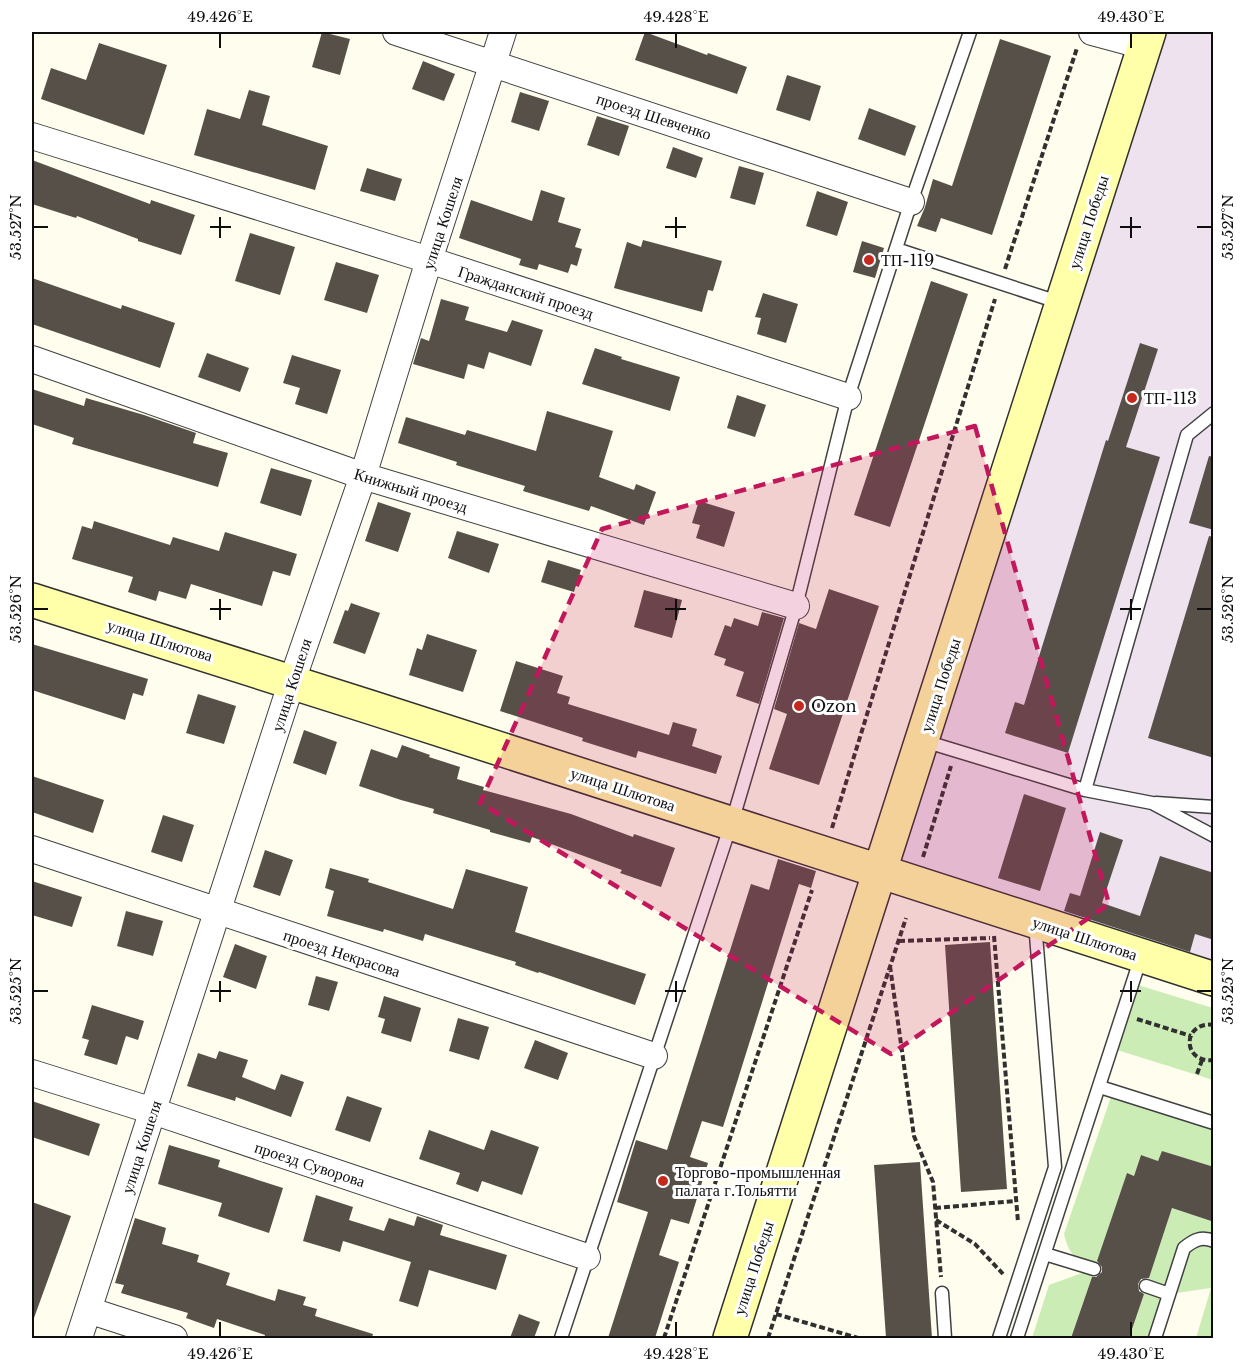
<svg xmlns="http://www.w3.org/2000/svg" width="1245" height="1370" viewBox="0 0 1245 1370" font-family="'Libre Baskerville',serif">
  <style>
    .industrial { fill: #ede2ed }
    .green { fill: #ccecb6 }
    .building { fill: #575049 }
    .lines { fill: none; stroke-linecap: round; stroke-linejoin: round }
    .lane-casing { stroke: #414141; stroke-width: 15 }
    .street-casing { stroke: #414141; stroke-width: 28 }
    .secondary-casing { stroke: #303030; stroke-width: 36 }
    .path { stroke: #303030; stroke-width: 4; stroke-dasharray: 6 3; stroke-linecap: butt }
    .lane { stroke: #fff; stroke-width: 12 }
    .street { stroke: #fff; stroke-width: 26 }
    .secondary { stroke: #ffffa9; stroke-width: 33 }
    .marked { fill: #c2185b; fill-opacity: 0.2; stroke: #c2185b; stroke-width: 4.5; stroke-dasharray: 12 8; stroke-linejoin: round }
    .ticks { fill: none; stroke: #0e0e0e; stroke-width: 2 }
    .poi-dot { fill: #c6281d; stroke: #fff; stroke-width: 2 }
    .labels { text-anchor: middle; stroke-width: 6; stroke-linejoin: round; paint-order: stroke }
    .street-label { font-size: 16px; fill: #0e0e0e; stroke: #fff }
    .poi-label { font-size: 16px; fill: #0e0e0e; stroke: #fff; text-anchor: start }
    .neatline { fill: none; stroke: #0e0e0e; stroke-width: 2 }
    .ticks-label { font-size: 15px; text-anchor: middle; fill: #0e0e0e }
  </style>
  <rect width="100%" height="100%" fill="#fffeee"/>
  <!-- industrial -->
  <path class="industrial" d="M1157,32H1213V964L892,865Z"/>
  <!-- green -->
  <path class="green" d="M1138,985L1213,1008V1080L1117,1050Z
    M1113,1091L1213,1123V1167L1162,1151L1158,1161L1141,1155L1134,1176L1127,1174L1071,1338H1032L1049,1285L1093,1269C1075,1258 1069,1255 1064,1234Z
    M1172,1208L1213,1222V1338H1196L1211,1288L1170,1294L1155,1338H1129Z"/>
  <!-- building -->
  <path class="building" d="M322,32L350,39L340,75L312,67Z
    M645,32L707,55L708,53L747,67L737,94L635,60Z
    M1000,39L1051,56L992,235L941,218L936,232L917,226L925,207L933,179L952,186Z
    M99,43L167,65L144,135L41,99L51,68L86,80Z
    M423,61L455,74L444,101L412,89Z
    M787,75L821,86L810,121L776,110Z
    M249,90L270,96L262,125L328,146L315,190L194,155L207,109L240,119Z
    M520,92L549,101L539,131L511,122Z
    M869,108L916,126L905,156L858,139Z
    M597,116L629,126L619,156L587,145Z
    M673,147L703,158L696,178L666,168Z
    M32,160L150,204L151,200L195,215L181,255L138,241V239L77,216L76,218L32,204Z
    M739,166L764,173L755,205L730,198Z
    M367,168L402,179L395,201L360,191Z
    M541,190L565,198L558,222L581,229L575,247L582,249L577,266L571,264L568,273L539,264L537,270L519,265L521,259L459,238L471,200L532,221Z
    M817,191L848,202L837,236L806,226Z
    M250,233L295,247L280,295L235,281Z
    M643,240L722,261L713,291L708,290L702,312L614,288L627,242L641,247Z
    M862,241L884,248L875,278L853,272Z
    M336,262L379,275L367,313L324,300Z
    M32,278L121,309L122,305L175,323L160,368L32,324Z
    M931,281L968,294L890,527L854,515Z
    M763,293L798,304L786,343L757,334L761,318L755,317Z
    M441,299L469,307L465,320L507,332L512,320L543,330L531,366L489,352L484,369L468,364L464,379L413,364L421,338L429,341Z
    M1140,343L1158,349L1126,447L1160,457L1068,753L1005,733L1015,702L1024,705L1106,440L1108,441Z
    M595,348L622,357L621,359L680,377L670,411L582,384Z
    M207,353L249,368L240,392L198,377Z
    M292,355L341,370L327,414L295,404L300,388L283,383Z
    M32,389L84,406L86,398L144,415L196,433L193,443L228,453L218,487L72,444L74,438L32,424Z
    M737,395L766,405L755,437L727,428Z
    M547,411L613,431L599,477L634,490L636,484L656,492L644,525L591,506L589,511L523,491L525,486L456,465L457,462L398,443L406,417L465,435L467,430L536,451Z
    M1209,456L1214,457V530L1189,523Z
    M271,468L312,480L301,516L260,503Z
    M699,501L735,512L724,547L696,538L700,525L692,523Z
    M378,502L411,513L398,552L365,541Z
    M94,521L170,545L173,537L219,551L225,532L297,554L290,576L273,571L262,606L191,584L186,599L159,591L156,601L128,592L133,577L72,559L82,526L92,529Z
    M457,531L499,544L489,573L448,558Z
    M1209,536L1214,537V758L1148,738Z
    M548,560L581,570L574,592L541,582Z
    M829,589L879,606L819,785L769,769L787,714L774,709L799,623L816,629Z
    M644,590L682,600L672,638L634,627Z
    M351,603L380,613L365,654L333,643L345,610L348,611Z
    M762,612L784,618L759,704L736,696L744,672L724,665L726,659L714,655L725,625L731,627L734,618L758,626Z
    M427,634L477,650L463,692L409,675L417,648L422,650Z
    M32,644L148,679L143,696L133,693L125,720L32,690Z
    M516,661L563,676L557,693L570,697L568,704L669,735L673,722L697,729L692,746L722,756L716,774L638,751L636,758L582,741L583,738L500,711Z
    M198,694L236,706L224,744L186,733Z
    M304,730L337,742L326,775L293,763Z
    M402,745L430,755L429,757L460,767L457,779L484,787L483,790L571,814L633,837L634,834L675,848L661,887L620,873L622,870L532,837L530,843L490,832V830L433,813L434,809L401,800L359,786L371,749L397,758Z
    M32,776L104,800L93,833L32,812Z
    M1024,794L1066,808L1040,891L998,878Z
    M163,815L194,825L182,862L151,852Z
    M1100,832L1123,840L1102,903L1140,916L1160,856L1214,873V940L1195,934L1190,952L1064,911L1070,893L1080,896Z
    M265,850L293,860L280,896L253,887Z
    M778,859L816,871L811,888L799,884L723,1127L702,1121L690,1157L708,1163L689,1224L671,1219L659,1255L679,1262L655,1338H608L648,1212L617,1202L636,1140L667,1150L751,884L769,890Z
    M330,868L369,879L368,882L453,909L466,869L528,887L515,932L646,974L635,1005L539,972L538,973L515,965L516,962L425,934L423,941L384,929L383,932L327,916L334,891L325,888Z
    M32,881L82,897L72,927L32,915Z
    M126,911L163,921L153,956L117,946Z
    M990,942L1007,1189L961,1192L945,945Z
    M235,944L267,956L256,989L223,977Z
    M316,976L338,982L329,1011L308,1005Z
    M384,996L421,1008L411,1042L381,1033L385,1019L378,1017Z
    M92,1005L144,1021L138,1040L126,1036L117,1065L84,1055L89,1040L82,1038Z
    M458,1018L489,1027L479,1060L449,1051Z
    M535,1040L568,1053L558,1080L524,1068Z
    M219,1051L248,1060L242,1077L275,1090L281,1074L304,1082L291,1117L236,1097L235,1101L187,1086L198,1053L216,1059Z
    M347,1096L382,1108L370,1142L335,1130Z
    M32,1101L100,1124L89,1156L32,1137Z
    M429,1130L484,1150L491,1130L539,1147L522,1195L482,1181L478,1192L456,1184L460,1173L419,1159Z
    M169,1145L220,1160L218,1167L283,1188L269,1233L218,1216L222,1203L158,1184Z
    M1162,1151L1214,1167V1222L1172,1208L1149,1278L1141,1279L1138,1284L1139,1291L1144,1294L1129,1338H1071L1092,1277H1096L1102,1272V1267L1097,1261L1127,1173L1134,1176L1141,1155L1158,1161Z
    M920,1162L932,1338H886L874,1165Z
    M316,1195L353,1207L349,1220L384,1231L389,1218L414,1226L417,1216L443,1225L440,1235L507,1255L496,1290L429,1270L418,1307L399,1301L411,1262L343,1241L340,1252L303,1241Z
    M32,1202L71,1216L34,1318H32Z
    M135,1218L166,1228L162,1244L199,1255L197,1262L230,1273L226,1285L275,1301L278,1289L306,1297L303,1305L317,1309L315,1316L373,1334L372,1338H264L265,1335L217,1319L214,1328L186,1318L188,1313L121,1293L124,1285L115,1283Z
    M519,1314L540,1322L534,1338H510Z"/>
  <g class="lines">
    <!-- lane casing -->
    <g class="lane-casing">
      <path id="lane" d="M896,249L1061,303
        M924,741L1085,790L1152,803L1214,836
        M1085,790L1187,435L1214,413
        M1156,803L1214,807
        M1100,1087L1214,1123
        M1045,1254L1094,1269
        M1146,1286L1169,1294
        M942,1293L945,1338
        M561,1338L735,812L796,606L848,397L911,202L970,32
        M999,1338L1055,1167L1035,923
        M1017,1338L1141,957
        M1155,1338L1184,1248C1194,1240 1201,1236 1214,1241"/>
    </g>
    <!-- street casing -->
    <g class="street-casing">
      <path id="street" d="M396,32L911,202
        M1092,32L1144,46
        M32,136L429,260L848,397
        M32,359L363,476L796,606
        M32,849L654,1056
        M32,1073L153,1111L587,1257
        M88,1310L174,1338
        M79,1338L292,681L363,476L429,260L503,32"/>
    </g>
    <!-- secondary casing -->
    <g class="secondary-casing">
      <path id="secondary" d="M32,600C427,723 819,854 1214,979
        M730,1338L1149,32"/>
    </g>
    <!-- path -->
    <path class="path" d="M1005,269L1077,48
      M832,828L995,299
      M923,857L951,766
      M994,936L1018,1222
      M899,941L990,938
      M890,966L914,1136L933,1182L941,1277
      M1137,1019L1191,1036
      M1214,1025C1182,1020 1181,1064 1214,1060
      M1197,1074L1202,1060
      M935,1208L1016,1201
      M936,1220L975,1244L1003,1274
      M776,1314L858,1338
      M664,1338L812,890
      M768,1338L906,918"/>
    <!-- lane -->
    <use href="#lane" class="lane"/>
    <!-- street -->
    <use href="#street" class="street"/>
    <!-- secondary -->
    <use href="#secondary" class="secondary"/>
  </g>
  <!-- marked area -->
  <path class="marked" d="M975,426L1109,904L891,1054L480,803L602,529Z"/>
  <!-- ticks -->
  <path class="ticks" d="M220,33V48M676,33V48M1131,33V48M220,217V238M676,217V238M1131,217V238M33,227H48M210,227H231M665,227H686M1120,227H1141M1197,227H1212M220,599V620M676,599V620M1131,599V620M33,609H48M210,609H231M665,609H686M1120,609H1141M1197,609H1212M220,981V1002M676,981V1002M1131,981V1002M33,991H48M210,991H231M665,991H686M1120,991H1141M1197,991H1212M220,1322V1337M676,1322V1337M1131,1322V1337"/>
  <!-- markers -->
  <g class="poi-dot">
    <circle cx="869" cy="260" r="6"/>
    <circle cx="1132" cy="398" r="6"/>
    <circle cx="799" cy="706" r="6"/>
    <circle cx="663" cy="1181" r="6"/>
  </g>
  <g class="labels">
    <!-- street labels -->
    <g class="street-label">
      <text transform="translate(654 116) rotate(18)" y="6">проезд Шевченко</text>
      <text transform="translate(1088 222) rotate(-72)" y="6">улица Победы</text>
      <text transform="translate(442 223) rotate(-72)" y="6">улица Кошеля</text>
      <text transform="translate(526 292) rotate(18)" y="6">Гражданский проезд</text>
      <text transform="translate(411 490) rotate(17)" y="6">Книжный проезд</text>
      <text transform="translate(160 640) rotate(17)" y="6">улица Шлютова</text>
      <text transform="translate(291 685) rotate(-72)" y="6">улица Кошеля</text>
      <text transform="translate(940 685) rotate(-72)" y="6">улица Победы</text>
      <text transform="translate(623 789) rotate(18)" y="6">улица Шлютова</text>
      <text transform="translate(1085 938) rotate(18)" y="6">улица Шлютова</text>
      <text transform="translate(342 953) rotate(18)" y="6">проезд Некрасова</text>
      <text transform="translate(141 1147) rotate(-72)" y="6">улица Кошеля</text>
      <text transform="translate(310 1164) rotate(18)" y="6">проезд Суворова</text>
      <text transform="translate(753 1268) rotate(-72)" y="6">улица Победы</text>
    </g>
    <!-- poi labels -->
    <g class="poi-label">
      <text x="881" y="266">ТП-119</text>
      <text x="1144" y="404">ТП-113</text>
      <text x="811" y="712">Ozon</text>
      <text x="675" y="1178">Торгово-промышленная<tspan x="675" dy="18">палата г.Тольятти</tspan></text>
    </g>
  </g>
  <!-- border -->
  <rect width="1245" height="1370" fill="none" stroke="#ffffff" stroke-width="66"/>
  <rect x="33" y="33" width="1179" height="1304" class="neatline"/>
  <g class="ticks-label">
    <text x="220" y="22">49.426°E</text>
    <text x="676" y="22">49.428°E</text>
    <text x="1131" y="22">49.430°E</text>
    <text transform="translate(16 227) rotate(-90)" y="5">53.527°N</text>
    <text transform="translate(1228 227) rotate(-90)" y="5">53.527°N</text>
    <text transform="translate(16 609) rotate(-90)" y="5">53.526°N</text>
    <text transform="translate(1228 609) rotate(-90)" y="5">53.526°N</text>
    <text transform="translate(16 991) rotate(-90)" y="5">53.525°N</text>
    <text transform="translate(1228 991) rotate(-90)" y="5">53.525°N</text>
    <text x="220" y="1359">49.426°E</text>
    <text x="676" y="1359">49.428°E</text>
    <text x="1131" y="1359">49.430°E</text>
  </g>
</svg>
